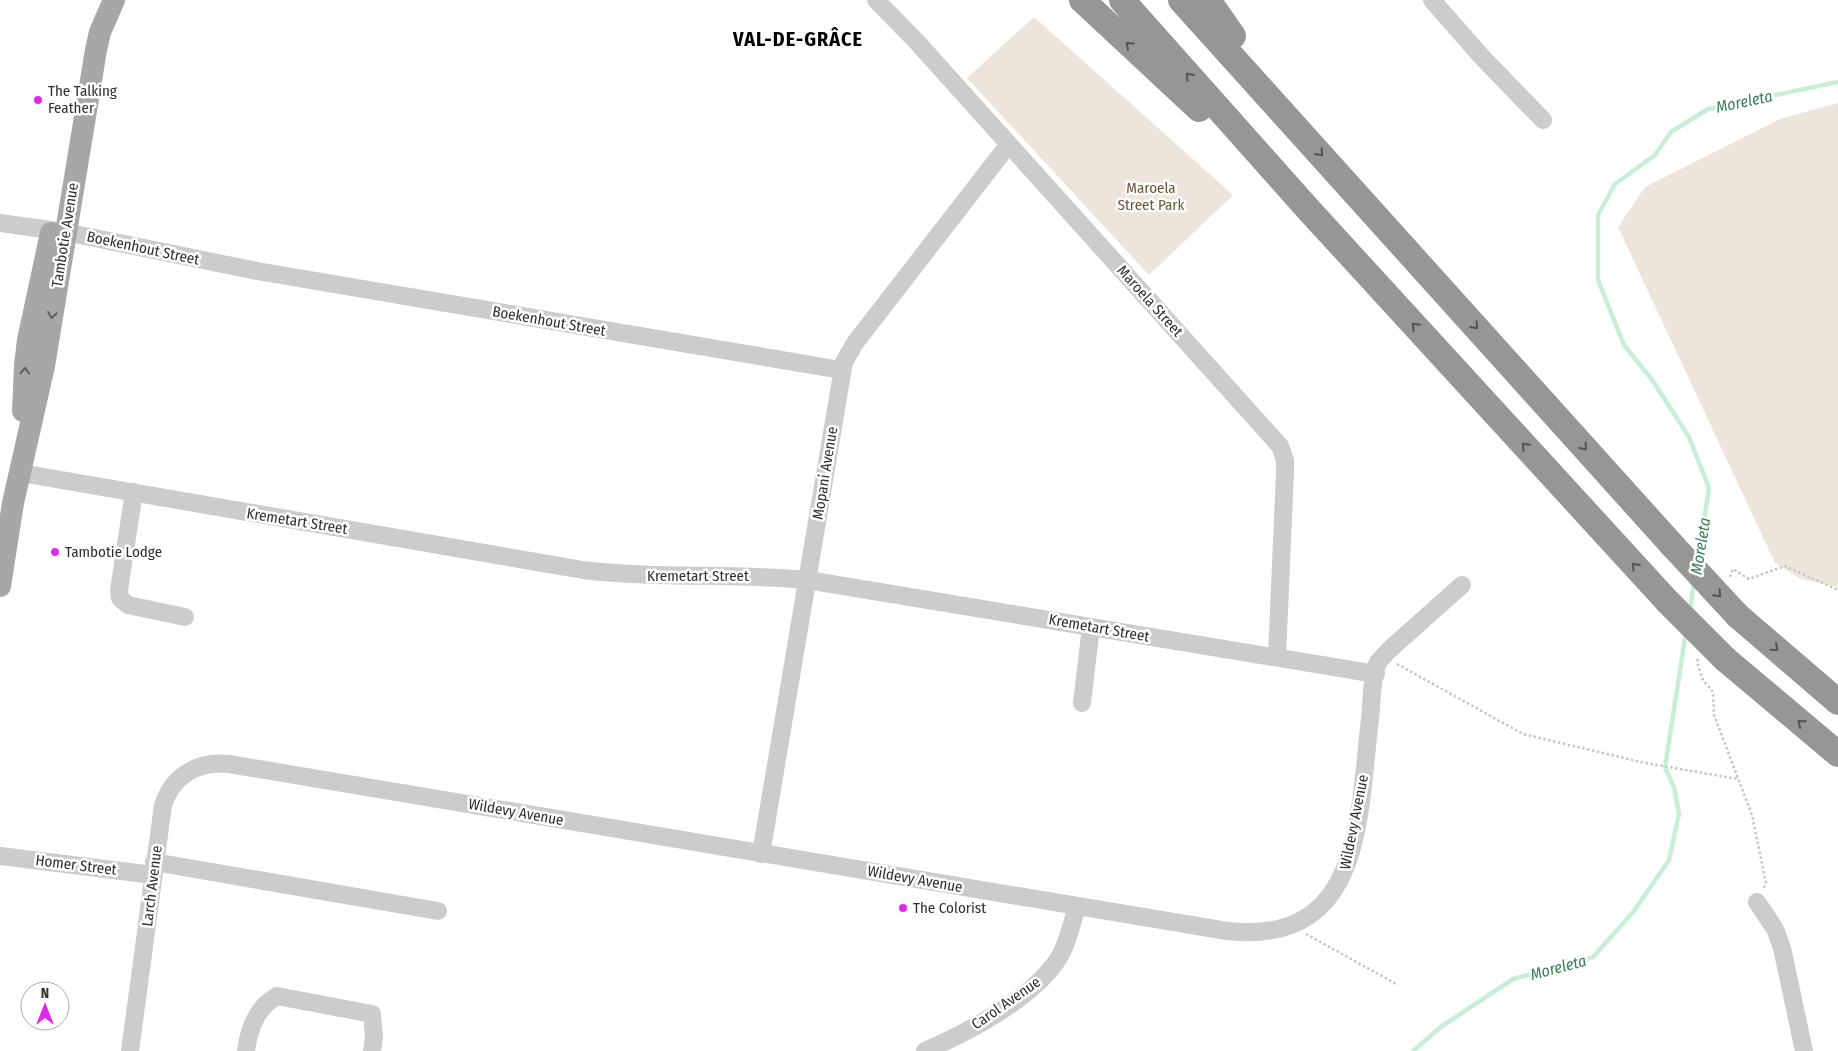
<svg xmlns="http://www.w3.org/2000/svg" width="1838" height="1051" viewBox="0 0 1838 1051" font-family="'Fira Sans Condensed',sans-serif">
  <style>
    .green { fill: #ede4dc }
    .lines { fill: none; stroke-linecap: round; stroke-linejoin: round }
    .stream { stroke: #c8eed6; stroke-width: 4.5 }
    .path { stroke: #c6c6c6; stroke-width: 2.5; stroke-dasharray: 2.5 2.5; stroke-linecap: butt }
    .minor { stroke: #ccc; stroke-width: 18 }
    .major { stroke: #a7a7a7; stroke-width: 22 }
    .highway { stroke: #969696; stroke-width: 26 }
    .highway-bridge { stroke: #969696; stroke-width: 26 }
    .oneway { stroke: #535353 }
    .oneway2 { stroke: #5f5f5f }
    .poi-dot { fill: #df2aed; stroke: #fff; stroke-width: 2 }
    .labels { text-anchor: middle; stroke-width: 5; stroke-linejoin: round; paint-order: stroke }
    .poi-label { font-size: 15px; fill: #2f2f2f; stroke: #fff; text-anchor: start }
    .park-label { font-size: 15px; fill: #6d553a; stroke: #fff }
    .street-label { font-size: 15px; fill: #2f2f2f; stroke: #fff }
    .water-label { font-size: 16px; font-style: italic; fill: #338151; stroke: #fff }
    .district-label { font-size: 20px; font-weight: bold; letter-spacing: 1px; fill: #000; stroke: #fff }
  </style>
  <rect width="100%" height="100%" fill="#fff"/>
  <!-- green -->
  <path class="green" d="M1034,17L1233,195L1149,275L967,78Z
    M1838,103V587L1801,579L1775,563L1618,227L1645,187L1780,119Z"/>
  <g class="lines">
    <!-- stream -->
    <path class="stream" d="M1698,560L1709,488L1689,437L1653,381L1624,345L1598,280V215L1615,184L1655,155L1671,132L1708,109L1838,82
      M1690,610L1694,583
      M1413,1051L1442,1026L1513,979L1593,957L1634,911L1669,860L1679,814L1674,787L1665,767L1686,632"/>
    <!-- path -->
    <path class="path" d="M1730,577L1733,569L1749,579L1785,566L1838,590
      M1698,659L1697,662L1703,680L1713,692L1714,715L1752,815L1766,883L1763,889
      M1397,664L1523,734L1645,763L1738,779
      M1306,934L1398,985"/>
    <!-- minor -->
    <path class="minor" d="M876,0L917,42L1280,446L1285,460V472L1277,657
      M1432,0L1481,56L1543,120
      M0,223L65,232L257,271L841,370
      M21,473L583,570C658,579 732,573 807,580L1376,674
      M134,492L119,590L120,598L128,605L185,617
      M1082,703L1091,627
      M761,854L844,362L855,343L1009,144
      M0,856L153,875
      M154,862L438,911
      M1757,902L1775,929L1782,948L1804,1051
      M130,1051L163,805C173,775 198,761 229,764L1227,931C1364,946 1358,817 1370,719C1372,702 1371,679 1378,662L1389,650L1462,585
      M246,1051C249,1029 256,1008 277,996L372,1014L374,1037L372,1051
      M925,1051C968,1032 1038,996 1061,954C1069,939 1072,922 1077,906"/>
    <!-- major -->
    <path class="major" d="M23,411L25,365L28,340L51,233
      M0,586L13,503L44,366L96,50L100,32L114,0"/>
    <!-- highway -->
    <path class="highway" d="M1082,0L1199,109
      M1122,0L1307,208L1668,602
      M1181,0L1673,546
      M1208,0L1233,36
      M1738,616L1838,702
      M1725,659L1838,754"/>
    <!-- highway-bridge -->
    <path class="highway-bridge" d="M1673,546L1738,616
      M1668,602L1725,659"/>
  </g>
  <!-- one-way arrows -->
  <defs><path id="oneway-chevron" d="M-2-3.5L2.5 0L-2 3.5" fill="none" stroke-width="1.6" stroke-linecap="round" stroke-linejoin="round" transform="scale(1.25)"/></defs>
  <g class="oneway">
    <use href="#oneway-chevron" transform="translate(1129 45) rotate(-138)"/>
    <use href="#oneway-chevron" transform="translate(1189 76) rotate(-132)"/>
    <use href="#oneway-chevron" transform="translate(1320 153) rotate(48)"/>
    <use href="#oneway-chevron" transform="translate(1415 326) rotate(-133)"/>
    <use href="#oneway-chevron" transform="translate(1475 326) rotate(48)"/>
    <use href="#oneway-chevron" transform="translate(1525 446) rotate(-133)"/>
    <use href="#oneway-chevron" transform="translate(1584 447) rotate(48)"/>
    <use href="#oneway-chevron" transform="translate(1635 566) rotate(-132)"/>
    <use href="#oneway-chevron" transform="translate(1718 594) rotate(47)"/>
    <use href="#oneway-chevron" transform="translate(1775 648) rotate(41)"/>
    <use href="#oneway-chevron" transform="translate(1801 723) rotate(-140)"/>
  </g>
  <g class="oneway2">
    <use href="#oneway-chevron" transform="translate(52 315) rotate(99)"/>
    <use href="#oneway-chevron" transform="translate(25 371) rotate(-87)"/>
  </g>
  <!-- markers -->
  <g class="poi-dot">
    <circle cx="38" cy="100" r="5"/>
    <circle cx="55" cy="552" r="5"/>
    <circle cx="903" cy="908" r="5"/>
  </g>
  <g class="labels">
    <!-- poi labels -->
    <g class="poi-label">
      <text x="48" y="96">The Talking<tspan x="48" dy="17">Feather</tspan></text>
      <text x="65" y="557">Tambotie Lodge</text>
      <text x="913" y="913">The Colorist</text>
    </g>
    <!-- park labels -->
    <g class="park-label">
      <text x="1151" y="193">Maroela<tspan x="1151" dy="17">Street Park</tspan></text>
    </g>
    <!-- street labels -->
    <g class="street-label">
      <text transform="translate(65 235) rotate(-81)" y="5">Tambotie Avenue</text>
      <text transform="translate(143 248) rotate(12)" y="5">Boekenhout Street</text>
      <text transform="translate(1150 301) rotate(48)" y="5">Maroela Street</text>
      <text transform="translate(549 321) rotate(10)" y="5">Boekenhout Street</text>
      <text transform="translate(825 473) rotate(-81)" y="5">Mopani Avenue</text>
      <text transform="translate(297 521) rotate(9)" y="5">Kremetart Street</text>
      <text x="698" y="581">Kremetart Street</text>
      <text transform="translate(1099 628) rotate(10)" y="5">Kremetart Street</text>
      <text transform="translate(516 812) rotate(10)" y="5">Wildevy Avenue</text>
      <text transform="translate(1354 822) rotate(-79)" y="5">Wildevy Avenue</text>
      <text transform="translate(76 865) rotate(7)" y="5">Homer Street</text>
      <text transform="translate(915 879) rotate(10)" y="5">Wildevy Avenue</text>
      <text transform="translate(152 886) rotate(-83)" y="5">Larch Avenue</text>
      <text transform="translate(1006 1003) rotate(-35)" y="5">Carol Avenue</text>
    </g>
    <!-- water labels -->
    <g class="water-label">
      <text transform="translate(1744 101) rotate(-12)" y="6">Moreleta</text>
      <text transform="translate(1700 546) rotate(-81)" y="6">Moreleta</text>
      <text transform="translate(1558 967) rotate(-15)" y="6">Moreleta</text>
    </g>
    <!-- district labels -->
    <g class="district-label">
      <text x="798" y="46">VAL-DE-GRÂCE</text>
    </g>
  </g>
  <!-- north arrow -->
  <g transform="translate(45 1006)"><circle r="24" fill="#ffffff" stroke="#acacac"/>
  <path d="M0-4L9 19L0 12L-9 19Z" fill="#df2aed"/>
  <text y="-8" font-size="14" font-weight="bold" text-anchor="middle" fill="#2f2f2f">N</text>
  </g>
</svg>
